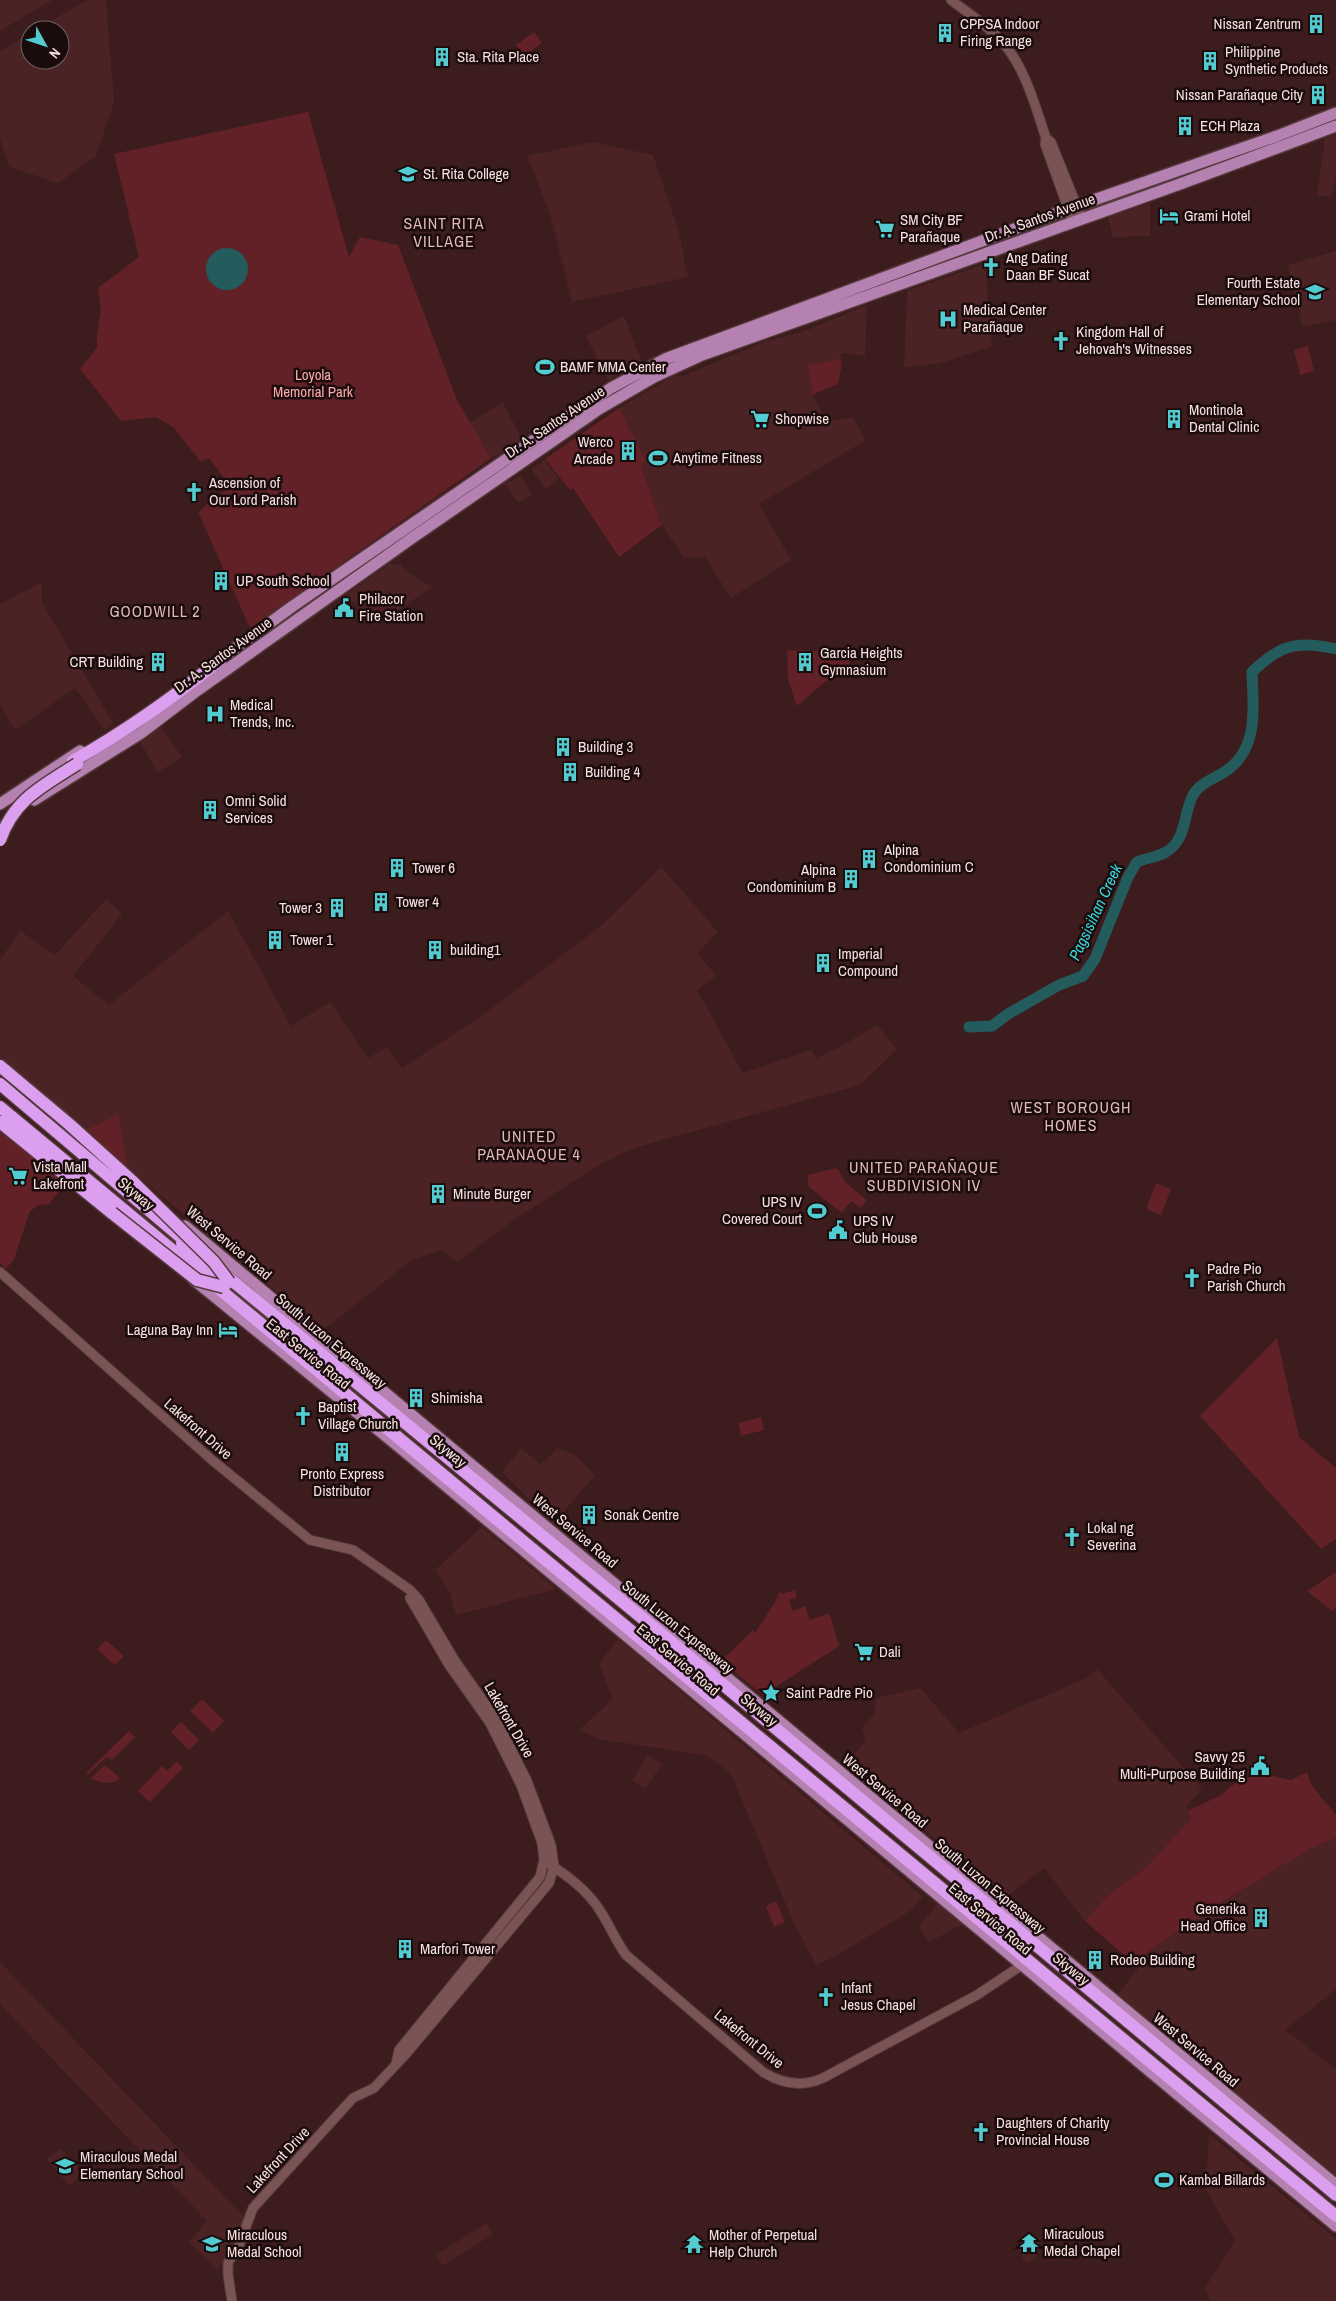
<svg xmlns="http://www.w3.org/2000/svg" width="1336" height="2301" viewBox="0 0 1336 2301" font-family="'Archivo Narrow',sans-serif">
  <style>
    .built { fill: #4b2325 }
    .green { fill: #622027 }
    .water { fill: #245c5d }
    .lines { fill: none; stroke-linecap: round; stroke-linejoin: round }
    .river { stroke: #245c5d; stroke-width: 11 }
    .minor-casing { stroke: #553a3c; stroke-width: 11 }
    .major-casing { stroke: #553a3c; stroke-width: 14 }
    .highway-casing { stroke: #553a3c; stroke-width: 15 }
    .minor { stroke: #7a5455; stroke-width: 9 }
    .major { stroke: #b581b1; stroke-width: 11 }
    .highway { stroke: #dc9fef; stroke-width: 12 }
    .highway-bridge-casing { stroke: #553a3c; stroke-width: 15; stroke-linecap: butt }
    .highway-bridge { stroke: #dc9fef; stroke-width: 12 }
    .labels { text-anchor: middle; stroke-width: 5; stroke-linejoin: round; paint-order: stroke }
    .poi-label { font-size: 15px; fill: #f7e0e0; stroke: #1a0c0c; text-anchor: start }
    .street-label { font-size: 15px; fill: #f7e0e0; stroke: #1a0c0c }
    .park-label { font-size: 15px; fill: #ffa9ac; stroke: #1a0c0c }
    .neighbourhood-label { font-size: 16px; letter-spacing: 1px; fill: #e2b7b7; stroke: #1a0c0c }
    .water-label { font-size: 16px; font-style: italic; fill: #35d7db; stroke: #1a0c0c }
  </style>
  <rect width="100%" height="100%" fill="#3d1c1e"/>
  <!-- built -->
  <path class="built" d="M0,0H52L0,31Z
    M87,0H106L114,102L96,156L58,183L9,167L0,139V51L30,33V60H60V30H36Z
    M1336,135V176L1332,197L1317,195L1325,138Z
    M593,142L653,155L678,229L688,277L572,302L550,214L527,156Z
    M1150,203V236L1113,237L1108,217Z
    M1336,251V320L1303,327L1288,265Z
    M985,264L992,346L938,364L904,367L907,291Z
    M867,305L865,356L842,353L840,359L808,365L812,395L827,421L853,418L866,440L759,504L791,560L731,598L705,557L684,558L662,525L641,465L646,460L619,408L675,375L680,377L767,341L805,331Z
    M624,316L642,362L608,380L586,336Z
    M503,403L524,443L491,458L469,423Z
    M544,460L559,479L546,489L531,470Z
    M520,476L532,494L518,503L505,484Z
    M389,564L401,565L407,572L432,587L375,626L346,595Z
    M42,582V603L113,723L105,730L75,688L15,730L0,705V604Z
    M160,726L182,757L157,773L140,741Z
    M661,867L718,932L698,953L716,976L697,990L743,1073L811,1050L816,1058L842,1046L877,1025L897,1049L860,1085L634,1148L599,1165L518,1217L457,1262L441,1250L412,1260L323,1330L128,1168L118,1114L84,1131L0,1058V960L20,931L55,955L106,899L122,914L73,976L109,1005L228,911L291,1026L330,1002L368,1058L387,1047L402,1068L480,1017L602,925Z
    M521,1448L541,1465L557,1448L575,1455L595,1475L553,1524L502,1472Z
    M482,1527L556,1589L456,1615L450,1592L435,1570Z
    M618,1639L865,1848L923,1897L909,1912L832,1958L816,1965L792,1919L731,1774L708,1756L599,1739L579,1730L613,1699L599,1664Z
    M1097,1669L1202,1789L1187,1805L1191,1819L1143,1870L1107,1896L1085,1921L1044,1868L1006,1897L845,1765L866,1740L862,1728L875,1713L876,1698L920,1688L959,1733L1087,1678Z
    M648,1755L662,1764L645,1789L632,1780Z
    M1336,1838V1989L1285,2030L1336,2069V2176L1118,1994L1138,1969L1133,1963L1168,1936L1319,1843Z
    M939,1901L965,1923L929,1942L919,1927Z
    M0,1962L244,2217L235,2247L217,2270L189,2242L207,2221L0,2004Z
    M1209,2134L1336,2239V2301H1210L1205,2288L1235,2241L1198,2175L1207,2168Z
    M61,2149L83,2172L70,2186L46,2159Z
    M486,2223L493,2234L443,2266L436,2255Z
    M1039,2238L1042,2242L1033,2248L1037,2258L1026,2264L1019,2250Z"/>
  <!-- green -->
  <path class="green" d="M534,32L542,43L524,56L516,45Z
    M308,112L349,257L360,237L398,245L457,400L491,458L250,628L198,512L230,486L209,458L201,462L173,427L156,417L121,421L80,369L97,348V335L101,310L98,288L139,257L114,154Z
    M1308,346L1314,371L1300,375L1294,350Z
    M840,359L842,364L838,384L812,395L808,365Z
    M619,408L646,460L641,466L662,525L619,557L573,488L570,490L545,459Z
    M787,650L850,652V666L822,684L797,706L788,679Z
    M118,1114L128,1168L84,1131Z
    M0,1125L67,1181L49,1204L39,1205L30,1211L14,1259L6,1269L0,1263Z
    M837,1168L845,1182L867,1200L861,1208L851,1201L842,1213L809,1187L807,1175Z
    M1156,1183L1171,1189L1161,1215L1146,1209Z
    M1277,1338L1299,1437L1336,1468V1539L1321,1549L1200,1416Z
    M761,1417L764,1430L741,1436L738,1423Z
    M1336,1572V1606L1332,1611L1307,1591Z
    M780,1590L782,1594L795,1590L797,1597L789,1600L793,1611L805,1606L810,1620L827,1614L830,1615L839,1646L763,1695L721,1661L753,1630L755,1633L775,1602Z
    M106,1640L124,1656L115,1665L97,1649Z
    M202,1699L224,1721L213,1733L190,1711Z
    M181,1722L199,1740L189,1750L171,1732Z
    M129,1731L135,1737L112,1760L107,1757L87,1775L86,1773Z
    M177,1761L183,1768L150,1802L138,1791L162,1766L167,1771Z
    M105,1765L120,1778C112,1785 100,1784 91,1778Z
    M1307,1772C1311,1791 1326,1800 1336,1815V1838C1309,1847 1286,1864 1262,1878C1217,1905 1174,1932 1133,1963L1085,1921L1107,1896L1143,1870L1191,1819L1188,1811L1221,1795L1239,1780L1263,1774L1291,1780Z
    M776,1901L785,1922L774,1927L766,1906Z"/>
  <!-- water -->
  <path class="water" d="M206 269a21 21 0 1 1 42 0a21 21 0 1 1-42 0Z"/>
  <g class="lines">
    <!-- river -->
    <path class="river" d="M969,1027L992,1026L1008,1014L1059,985L1083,976L1095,959L1128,877L1137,862C1146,858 1158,857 1166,852C1187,840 1183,814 1193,795C1201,781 1218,778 1230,768C1259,745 1253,705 1252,672C1280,645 1297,640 1336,649"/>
    <!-- minor casing -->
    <g class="minor-casing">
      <path id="minor" d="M951,0C969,14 989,26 1004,44C1026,70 1035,106 1046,138L1045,144L1073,222
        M1046,138L1051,142L1082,219
        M0,1272L212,1460L310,1540L353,1550L410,1590L419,1600L455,1661L496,1719L527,1781L551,1845L554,1866L549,1883L406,2054L374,2088L353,2098L253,2208L239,2245L228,2263V2275L232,2301
        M544,1860C566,1875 587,1889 601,1912C610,1926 616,1941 626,1955L763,2072C782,2084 803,2087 823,2078L977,1995L1022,1965
        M396,2064L399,2050L540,1877L544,1860L542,1843L521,1785L490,1723L449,1665L410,1598"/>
    </g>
    <!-- major casing -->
    <g class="major-casing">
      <path id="major" d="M215,663L293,606L572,414L611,388L665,359L1068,209L1277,136L1336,113
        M34,800L141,733L195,692L412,538L599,409L654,377L702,355L1180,184L1336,126
        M0,804L80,751
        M185,1226L1336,2185
        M193,1279L398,1446L1336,2226"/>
    </g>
    <!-- highway casing -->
    <g class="highway-casing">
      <path id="highway" d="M73,761C126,731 174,697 221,659
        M0,1066L69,1124L133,1182
        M0,1084L191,1246
        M0,1107L1336,2216
        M0,1122L112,1213
        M182,1243L220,1275
        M223,1273L726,1687L1336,2195"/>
    </g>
    <!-- minor -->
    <use href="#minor" class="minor"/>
    <!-- major -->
    <use href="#major" class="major"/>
    <!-- highway -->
    <use href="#highway" class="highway"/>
    <!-- highway-bridge casing -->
    <g class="highway-bridge-casing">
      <path id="highway-bridge" d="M0,840C14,799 43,786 77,764
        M133,1182L214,1262L229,1282
        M112,1213L197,1280L224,1287"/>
    </g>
    <!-- highway-bridge -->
    <use href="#highway-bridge" class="highway-bridge"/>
  </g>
  <!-- icons -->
  <defs>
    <g id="building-bare" transform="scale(1.5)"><path d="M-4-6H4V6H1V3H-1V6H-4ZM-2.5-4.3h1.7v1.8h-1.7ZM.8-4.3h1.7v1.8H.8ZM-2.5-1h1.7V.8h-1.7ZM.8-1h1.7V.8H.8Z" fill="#52ccd0" stroke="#1a0c0c" stroke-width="2.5" paint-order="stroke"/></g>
    <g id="university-bare" transform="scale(1.5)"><path d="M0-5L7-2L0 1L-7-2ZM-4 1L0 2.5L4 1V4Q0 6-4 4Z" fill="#52ccd0" stroke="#1a0c0c" stroke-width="2.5" paint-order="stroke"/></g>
    <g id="hotel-bare" transform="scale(1.5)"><path d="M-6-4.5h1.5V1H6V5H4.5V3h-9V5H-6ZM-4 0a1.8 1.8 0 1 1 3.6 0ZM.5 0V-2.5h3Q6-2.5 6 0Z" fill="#52ccd0" stroke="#1a0c0c" stroke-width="2.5" paint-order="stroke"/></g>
    <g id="supermarket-bare" transform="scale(1.5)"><path d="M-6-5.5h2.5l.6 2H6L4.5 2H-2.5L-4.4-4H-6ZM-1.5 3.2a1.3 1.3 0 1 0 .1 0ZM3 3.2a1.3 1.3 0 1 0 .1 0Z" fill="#52ccd0" stroke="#1a0c0c" stroke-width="2.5" paint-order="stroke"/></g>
    <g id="church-bare" transform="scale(1.5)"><path d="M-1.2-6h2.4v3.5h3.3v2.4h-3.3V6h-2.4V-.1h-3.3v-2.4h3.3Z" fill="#52ccd0" stroke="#1a0c0c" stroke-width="2.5" paint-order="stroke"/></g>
    <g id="school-bare" transform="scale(1.5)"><path d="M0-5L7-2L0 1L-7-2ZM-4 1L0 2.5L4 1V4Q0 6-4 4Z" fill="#52ccd0" stroke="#1a0c0c" stroke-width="2.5" paint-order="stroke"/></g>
    <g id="hospital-bare" transform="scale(1.5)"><path d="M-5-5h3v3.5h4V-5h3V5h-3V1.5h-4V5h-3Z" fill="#52ccd0" stroke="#1a0c0c" stroke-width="2.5" paint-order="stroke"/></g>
    <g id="stadium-bare" transform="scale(1.5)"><path d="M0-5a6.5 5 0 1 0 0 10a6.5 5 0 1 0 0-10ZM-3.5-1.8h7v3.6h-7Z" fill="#52ccd0" stroke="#1a0c0c" stroke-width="2.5" paint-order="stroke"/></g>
    <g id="civic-bare" transform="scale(1.5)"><path d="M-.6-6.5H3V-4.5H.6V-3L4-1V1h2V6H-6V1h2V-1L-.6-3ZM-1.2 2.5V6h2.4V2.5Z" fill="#52ccd0" stroke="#1a0c0c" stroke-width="2.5" paint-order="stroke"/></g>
    <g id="sight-bare" transform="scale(1.5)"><path d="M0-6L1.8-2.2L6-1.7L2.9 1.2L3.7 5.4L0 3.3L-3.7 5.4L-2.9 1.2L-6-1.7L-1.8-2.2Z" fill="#52ccd0" stroke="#1a0c0c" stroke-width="2.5" paint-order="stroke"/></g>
    <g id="temple-bare" transform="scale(1.5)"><path d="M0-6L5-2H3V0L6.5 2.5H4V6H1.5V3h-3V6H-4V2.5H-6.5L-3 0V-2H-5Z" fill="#52ccd0" stroke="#1a0c0c" stroke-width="2.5" paint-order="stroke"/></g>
  </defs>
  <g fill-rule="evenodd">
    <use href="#building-bare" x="1316" y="24"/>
    <use href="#building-bare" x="945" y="33"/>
    <use href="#building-bare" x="442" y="57"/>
    <use href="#building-bare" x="1210" y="61"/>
    <use href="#building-bare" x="1318" y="95"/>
    <use href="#building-bare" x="1185" y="126"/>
    <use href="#university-bare" x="408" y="174"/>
    <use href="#hotel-bare" x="1169" y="216"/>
    <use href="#supermarket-bare" x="885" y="229"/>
    <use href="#church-bare" x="991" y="267"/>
    <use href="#school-bare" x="1315" y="292"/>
    <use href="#hospital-bare" x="948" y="319"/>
    <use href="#church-bare" x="1061" y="341"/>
    <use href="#stadium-bare" x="545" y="367"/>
    <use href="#supermarket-bare" x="760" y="419"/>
    <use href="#building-bare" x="1174" y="419"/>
    <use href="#building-bare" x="628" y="451"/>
    <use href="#stadium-bare" x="658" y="458"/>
    <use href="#church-bare" x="194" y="492"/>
    <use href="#building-bare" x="221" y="581"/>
    <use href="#civic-bare" x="344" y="608"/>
    <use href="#building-bare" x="158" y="662"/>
    <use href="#building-bare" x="805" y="662"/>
    <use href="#hospital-bare" x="215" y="714"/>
    <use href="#building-bare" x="563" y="747"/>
    <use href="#building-bare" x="570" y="772"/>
    <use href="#building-bare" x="210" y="810"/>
    <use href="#building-bare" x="869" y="859"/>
    <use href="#building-bare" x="397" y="868"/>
    <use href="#building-bare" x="851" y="879"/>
    <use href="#building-bare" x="381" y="902"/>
    <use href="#building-bare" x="337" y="908"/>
    <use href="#building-bare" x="275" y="940"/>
    <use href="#building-bare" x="435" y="950"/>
    <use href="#building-bare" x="823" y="963"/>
    <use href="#supermarket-bare" x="18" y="1176"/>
    <use href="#building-bare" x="438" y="1194"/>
    <use href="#stadium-bare" x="817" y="1211"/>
    <use href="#civic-bare" x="838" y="1230"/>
    <use href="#church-bare" x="1192" y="1278"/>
    <use href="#hotel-bare" x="228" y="1330"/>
    <use href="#building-bare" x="416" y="1398"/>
    <use href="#church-bare" x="303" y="1416"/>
    <use href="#building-bare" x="342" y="1452"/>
    <use href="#building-bare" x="589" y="1515"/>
    <use href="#church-bare" x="1072" y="1537"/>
    <use href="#supermarket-bare" x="864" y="1652"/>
    <use href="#sight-bare" x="771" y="1693"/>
    <use href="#civic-bare" x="1260" y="1766"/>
    <use href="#building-bare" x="1261" y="1918"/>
    <use href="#building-bare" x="405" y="1949"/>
    <use href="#building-bare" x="1095" y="1960"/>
    <use href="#church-bare" x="826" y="1997"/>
    <use href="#church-bare" x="981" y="2132"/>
    <use href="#school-bare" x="65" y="2166"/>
    <use href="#stadium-bare" x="1164" y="2180"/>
    <use href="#temple-bare" x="1029" y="2243"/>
    <use href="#school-bare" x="212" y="2244"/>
    <use href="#temple-bare" x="694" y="2244"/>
  </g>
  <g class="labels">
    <!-- poi labels -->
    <g class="poi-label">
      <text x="960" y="29">CPPSA Indoor<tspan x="960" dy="17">Firing Range</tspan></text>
      <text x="1301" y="29" text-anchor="end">Nissan Zentrum</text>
      <text x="1225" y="57">Philippine<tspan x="1225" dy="17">Synthetic Products</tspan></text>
      <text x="457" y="62">Sta. Rita Place</text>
      <text x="1303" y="100" text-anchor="end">Nissan Parañaque City</text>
      <text x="1200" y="131">ECH Plaza</text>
      <text x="423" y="179">St. Rita College</text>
      <text x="1184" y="221">Grami Hotel</text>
      <text x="900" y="225">SM City BF<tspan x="900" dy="17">Parañaque</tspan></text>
      <text x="1006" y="263">Ang Dating<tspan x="1006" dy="17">Daan BF Sucat</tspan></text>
      <text x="1300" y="288" text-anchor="end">Fourth Estate<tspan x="1300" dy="17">Elementary School</tspan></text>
      <text x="963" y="315">Medical Center<tspan x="963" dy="17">Parañaque</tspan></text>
      <text x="1076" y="337">Kingdom Hall of<tspan x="1076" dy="17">Jehovah's Witnesses</tspan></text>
      <text x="560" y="372">BAMF MMA Center</text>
      <text x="1189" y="415">Montinola<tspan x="1189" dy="17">Dental Clinic</tspan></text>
      <text x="775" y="424">Shopwise</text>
      <text x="613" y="447" text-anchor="end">Werco<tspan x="613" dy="17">Arcade</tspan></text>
      <text x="673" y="463">Anytime Fitness</text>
      <text x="209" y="488">Ascension of<tspan x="209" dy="17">Our Lord Parish</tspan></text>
      <text x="236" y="586">UP South School</text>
      <text x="359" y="604">Philacor<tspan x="359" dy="17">Fire Station</tspan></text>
      <text x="820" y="658">Garcia Heights<tspan x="820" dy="17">Gymnasium</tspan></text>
      <text x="143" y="667" text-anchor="end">CRT Building</text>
      <text x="230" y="710">Medical<tspan x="230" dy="17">Trends, Inc.</tspan></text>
      <text x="578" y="752">Building 3</text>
      <text x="585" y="777">Building 4</text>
      <text x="225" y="806">Omni Solid<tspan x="225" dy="17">Services</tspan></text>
      <text x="884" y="855">Alpina<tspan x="884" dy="17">Condominium C</tspan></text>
      <text x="412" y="873">Tower 6</text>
      <text x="836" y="875" text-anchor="end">Alpina<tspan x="836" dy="17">Condominium B</tspan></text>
      <text x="396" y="907">Tower 4</text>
      <text x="322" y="913" text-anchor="end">Tower 3</text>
      <text x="290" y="945">Tower 1</text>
      <text x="450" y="955">building1</text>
      <text x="838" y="959">Imperial<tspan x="838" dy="17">Compound</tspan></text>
      <text x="33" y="1172">Vista Mall<tspan x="33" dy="17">Lakefront</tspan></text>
      <text x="453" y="1199">Minute Burger</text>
      <text x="802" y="1207" text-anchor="end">UPS IV<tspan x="802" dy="17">Covered Court</tspan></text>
      <text x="853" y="1226">UPS IV<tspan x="853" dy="17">Club House</tspan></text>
      <text x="1207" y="1274">Padre Pio<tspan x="1207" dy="17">Parish Church</tspan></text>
      <text x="213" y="1335" text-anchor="end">Laguna Bay Inn</text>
      <text x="431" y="1403">Shimisha</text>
      <text x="318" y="1412">Baptist<tspan x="318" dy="17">Village Church</tspan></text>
      <text x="342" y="1479" text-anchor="middle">Pronto Express<tspan x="342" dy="17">Distributor</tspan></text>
      <text x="604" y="1520">Sonak Centre</text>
      <text x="1087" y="1533">Lokal ng<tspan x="1087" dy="17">Severina</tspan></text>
      <text x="879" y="1657">Dali</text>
      <text x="786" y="1698">Saint Padre Pio</text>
      <text x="1245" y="1762" text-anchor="end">Savvy 25<tspan x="1245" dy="17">Multi-Purpose Building</tspan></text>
      <text x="1246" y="1914" text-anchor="end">Generika<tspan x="1246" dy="17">Head Office</tspan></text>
      <text x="420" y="1954">Marfori Tower</text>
      <text x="1110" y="1965">Rodeo Building</text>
      <text x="841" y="1993">Infant<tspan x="841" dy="17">Jesus Chapel</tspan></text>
      <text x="996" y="2128">Daughters of Charity<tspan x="996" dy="17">Provincial House</tspan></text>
      <text x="80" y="2162">Miraculous Medal<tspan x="80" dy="17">Elementary School</tspan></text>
      <text x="1179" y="2185">Kambal Billards</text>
      <text x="1044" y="2239">Miraculous<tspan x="1044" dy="17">Medal Chapel</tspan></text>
      <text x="227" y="2240">Miraculous<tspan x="227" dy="17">Medal School</tspan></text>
      <text x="709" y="2240">Mother of Perpetual<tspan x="709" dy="17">Help Church</tspan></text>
    </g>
    <!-- street labels -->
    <g class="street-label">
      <text transform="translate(1040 218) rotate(-20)" y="5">Dr. A. Santos Avenue</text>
      <text transform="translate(555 422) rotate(-34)" y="5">Dr. A. Santos Avenue</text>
      <text transform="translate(223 655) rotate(-36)" y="5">Dr. A. Santos Avenue</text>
      <text transform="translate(136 1194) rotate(40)" y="5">Skyway</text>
      <text transform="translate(229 1243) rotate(40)" y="5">West Service Road</text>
      <text transform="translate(331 1341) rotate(40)" y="5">South Luzon Expressway</text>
      <text transform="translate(308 1354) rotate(39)" y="5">East Service Road</text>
      <text transform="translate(198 1429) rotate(41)" y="5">Lakefront Drive</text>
      <text transform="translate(448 1451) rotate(40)" y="5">Skyway</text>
      <text transform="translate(575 1531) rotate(40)" y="5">West Service Road</text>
      <text transform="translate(678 1627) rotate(39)" y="5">South Luzon Expressway</text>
      <text transform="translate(678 1660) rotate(40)" y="5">East Service Road</text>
      <text transform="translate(759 1710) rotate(39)" y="5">Skyway</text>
      <text transform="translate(509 1720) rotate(60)" y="5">Lakefront Drive</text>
      <text transform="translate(885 1791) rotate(40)" y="5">West Service Road</text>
      <text transform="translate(990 1886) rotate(40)" y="5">South Luzon Expressway</text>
      <text transform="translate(990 1919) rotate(40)" y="5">East Service Road</text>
      <text transform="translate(1071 1969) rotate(39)" y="5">Skyway</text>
      <text transform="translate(749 2039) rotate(39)" y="5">Lakefront Drive</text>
      <text transform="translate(1196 2050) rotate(40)" y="5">West Service Road</text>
      <text transform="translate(278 2160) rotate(-47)" y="5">Lakefront Drive</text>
    </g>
    <!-- park labels -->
    <g class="park-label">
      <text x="313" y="380">Loyola<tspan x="313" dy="17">Memorial Park</tspan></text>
    </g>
    <!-- neighbourhood labels -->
    <g class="neighbourhood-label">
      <text x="444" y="229">SAINT RITA<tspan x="444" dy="18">VILLAGE</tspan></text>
      <text x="155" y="617">GOODWILL 2</text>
      <text x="1071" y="1113">WEST BOROUGH<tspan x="1071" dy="18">HOMES</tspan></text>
      <text x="529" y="1142">UNITED<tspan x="529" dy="18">PARANAQUE 4</tspan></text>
      <text x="924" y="1173">UNITED PARAÑAQUE<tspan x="924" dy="18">SUBDIVISION IV</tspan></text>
    </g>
    <!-- water labels -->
    <g class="water-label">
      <text transform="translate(1095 912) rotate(-65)" y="6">Pagsisihan Creek</text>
    </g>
  </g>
  <!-- north arrow -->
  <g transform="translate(45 45) rotate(130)"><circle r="24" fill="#1a0c0c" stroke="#726161"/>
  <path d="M0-4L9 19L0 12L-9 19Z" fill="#52ccd0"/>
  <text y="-8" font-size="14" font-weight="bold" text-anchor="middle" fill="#f7e0e0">N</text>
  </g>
</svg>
